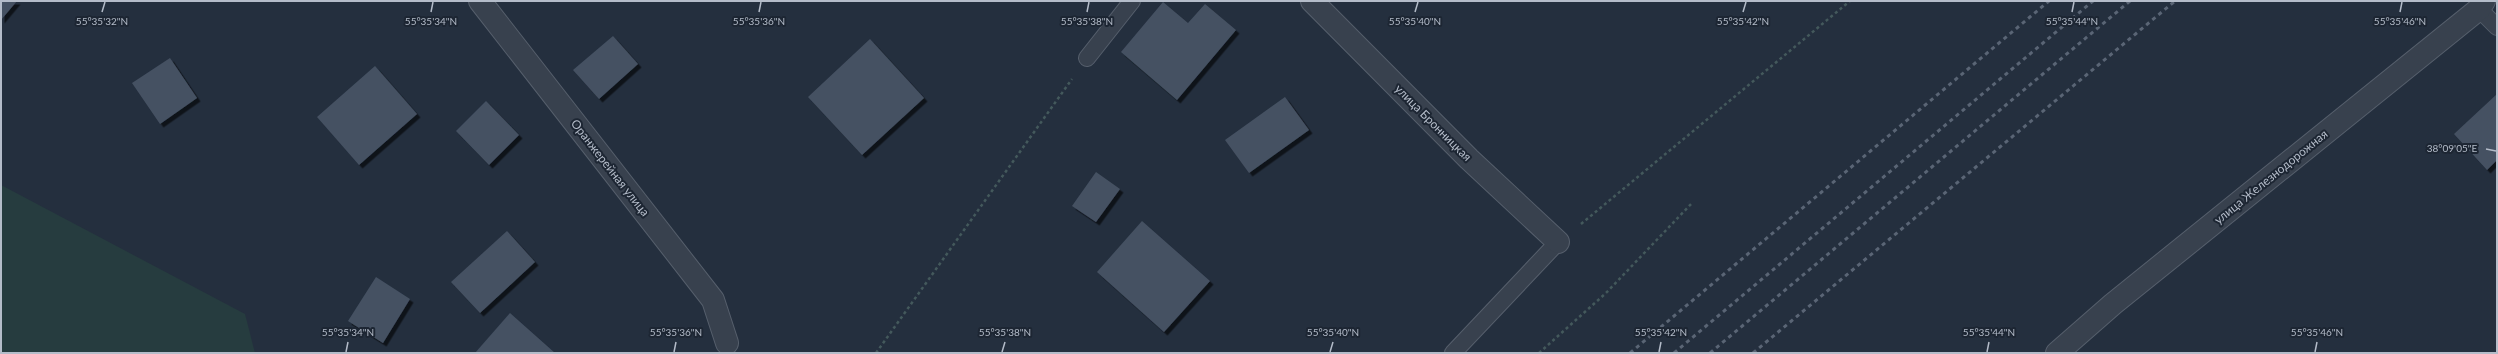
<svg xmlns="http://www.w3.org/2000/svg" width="2498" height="354" viewBox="0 0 2498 354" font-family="Lato,sans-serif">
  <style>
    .green { fill: #263c3f }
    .building { fill: #455162; filter: url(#shadow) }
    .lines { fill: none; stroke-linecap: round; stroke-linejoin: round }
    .service-casing { stroke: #565f6c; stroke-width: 18 }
    .minor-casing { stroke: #565f6c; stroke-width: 24 }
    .path { stroke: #44595c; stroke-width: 2.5; stroke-dasharray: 3 3; stroke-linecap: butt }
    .service { stroke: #38414e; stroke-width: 16 }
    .minor { stroke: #38414e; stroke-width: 22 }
    .rail { stroke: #5a6575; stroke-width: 3; stroke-dasharray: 4 4; stroke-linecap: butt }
    .ticks { fill: none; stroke: #b4bcc9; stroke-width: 1.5 }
    .labels { text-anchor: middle; stroke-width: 4; stroke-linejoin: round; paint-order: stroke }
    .street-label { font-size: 12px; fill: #b4bcc9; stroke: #1d2633 }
    .ticks-label { font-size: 10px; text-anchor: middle; fill: #b4bcc9; stroke: #1d2633; stroke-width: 4; stroke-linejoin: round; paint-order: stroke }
  </style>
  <defs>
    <filter id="shadow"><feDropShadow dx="3.5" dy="3.5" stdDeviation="0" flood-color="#0009"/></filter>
  </defs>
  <rect width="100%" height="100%" fill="#242f3e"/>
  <!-- green -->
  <path class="green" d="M1,185L245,314L255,353H1Z"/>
  <!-- building -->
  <path class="building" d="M1,1H17L1,20Z
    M1163,2L1188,23L1205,4L1236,30L1177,100L1121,52Z
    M613,36L638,64L599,99L573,70Z
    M870,39L924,98L862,155L808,97Z
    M170,58L197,98L160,124L132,83Z
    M375,66L417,114L359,165L317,117Z
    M2497,94V160L2487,170L2454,134Z
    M1285,97L1309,130L1249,173L1225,140Z
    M486,101L519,135L489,165L456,131Z
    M1096,172L1120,189L1096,222L1072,206Z
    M1142,221L1210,281L1164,332L1097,272Z
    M507,231L535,262L480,313L451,282Z
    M376,277L410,299L383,343L348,321Z
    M510,313L555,353H475Z"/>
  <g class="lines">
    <!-- service casing -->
    <g class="service-casing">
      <path id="service" d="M2479,9L2497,27
        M1087,58L1132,1
        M1453,353L1558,242"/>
    </g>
    <!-- minor casing -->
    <g class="minor-casing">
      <path id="minor" d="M480,1L713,300L727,343
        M1312,1L1469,159L1558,242
        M2057,353L2113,304L2479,9L2484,1"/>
    </g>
    <!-- path -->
    <path class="path" d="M1581,224L1850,1
      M876,353L1072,79
      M1539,353L1606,293L1693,202"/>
    <!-- service -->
    <use href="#service" class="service"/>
    <!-- minor -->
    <use href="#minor" class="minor"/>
    <!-- rail -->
    <path class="rail" d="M1630,353L2049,1
      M1674,353L2093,1
      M1710,353L2130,1
      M1753,353L2175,1"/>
  </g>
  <!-- ticks -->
  <path class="ticks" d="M102,12L105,2M431,12L433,2M759,12L761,2M1087,12L1089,2M1415,12L1418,2M1743,12L1746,2M2072,12L2074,2M2400,12L2402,2M2486,149L2496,151M346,352L348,342M674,352L676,342M1002,352L1005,342M1330,352L1333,342M1659,352L1661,342M1987,352L1989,342M2315,352L2317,342"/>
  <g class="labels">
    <!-- street labels -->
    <g class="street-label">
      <text transform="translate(1433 123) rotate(45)" y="4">улица Бронницкая</text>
      <text transform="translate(610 168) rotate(52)" y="4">Оранжерейная улица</text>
      <text transform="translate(2271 177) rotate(-39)" y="4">улица Железнодорожная</text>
    </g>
  </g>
  <g class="ticks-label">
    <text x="102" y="25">55°35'32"N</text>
    <text x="431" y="25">55°35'34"N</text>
    <text x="759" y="25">55°35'36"N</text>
    <text x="1743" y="25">55°35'42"N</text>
    <text x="1087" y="25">55°35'38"N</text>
    <text x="1415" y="25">55°35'40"N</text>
    <text x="2072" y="25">55°35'44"N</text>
    <text x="2400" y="25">55°35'46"N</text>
    <text x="2452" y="152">38°09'05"E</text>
    <text x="348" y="336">55°35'34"N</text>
    <text x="676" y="336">55°35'36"N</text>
    <text x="1005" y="336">55°35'38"N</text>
    <text x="1333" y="336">55°35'40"N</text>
    <text x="1661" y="336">55°35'42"N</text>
    <text x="1989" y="336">55°35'44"N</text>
    <text x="2317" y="336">55°35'46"N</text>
  </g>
  <!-- border -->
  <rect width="2498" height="354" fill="none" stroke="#b4bcc9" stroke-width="4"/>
</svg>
